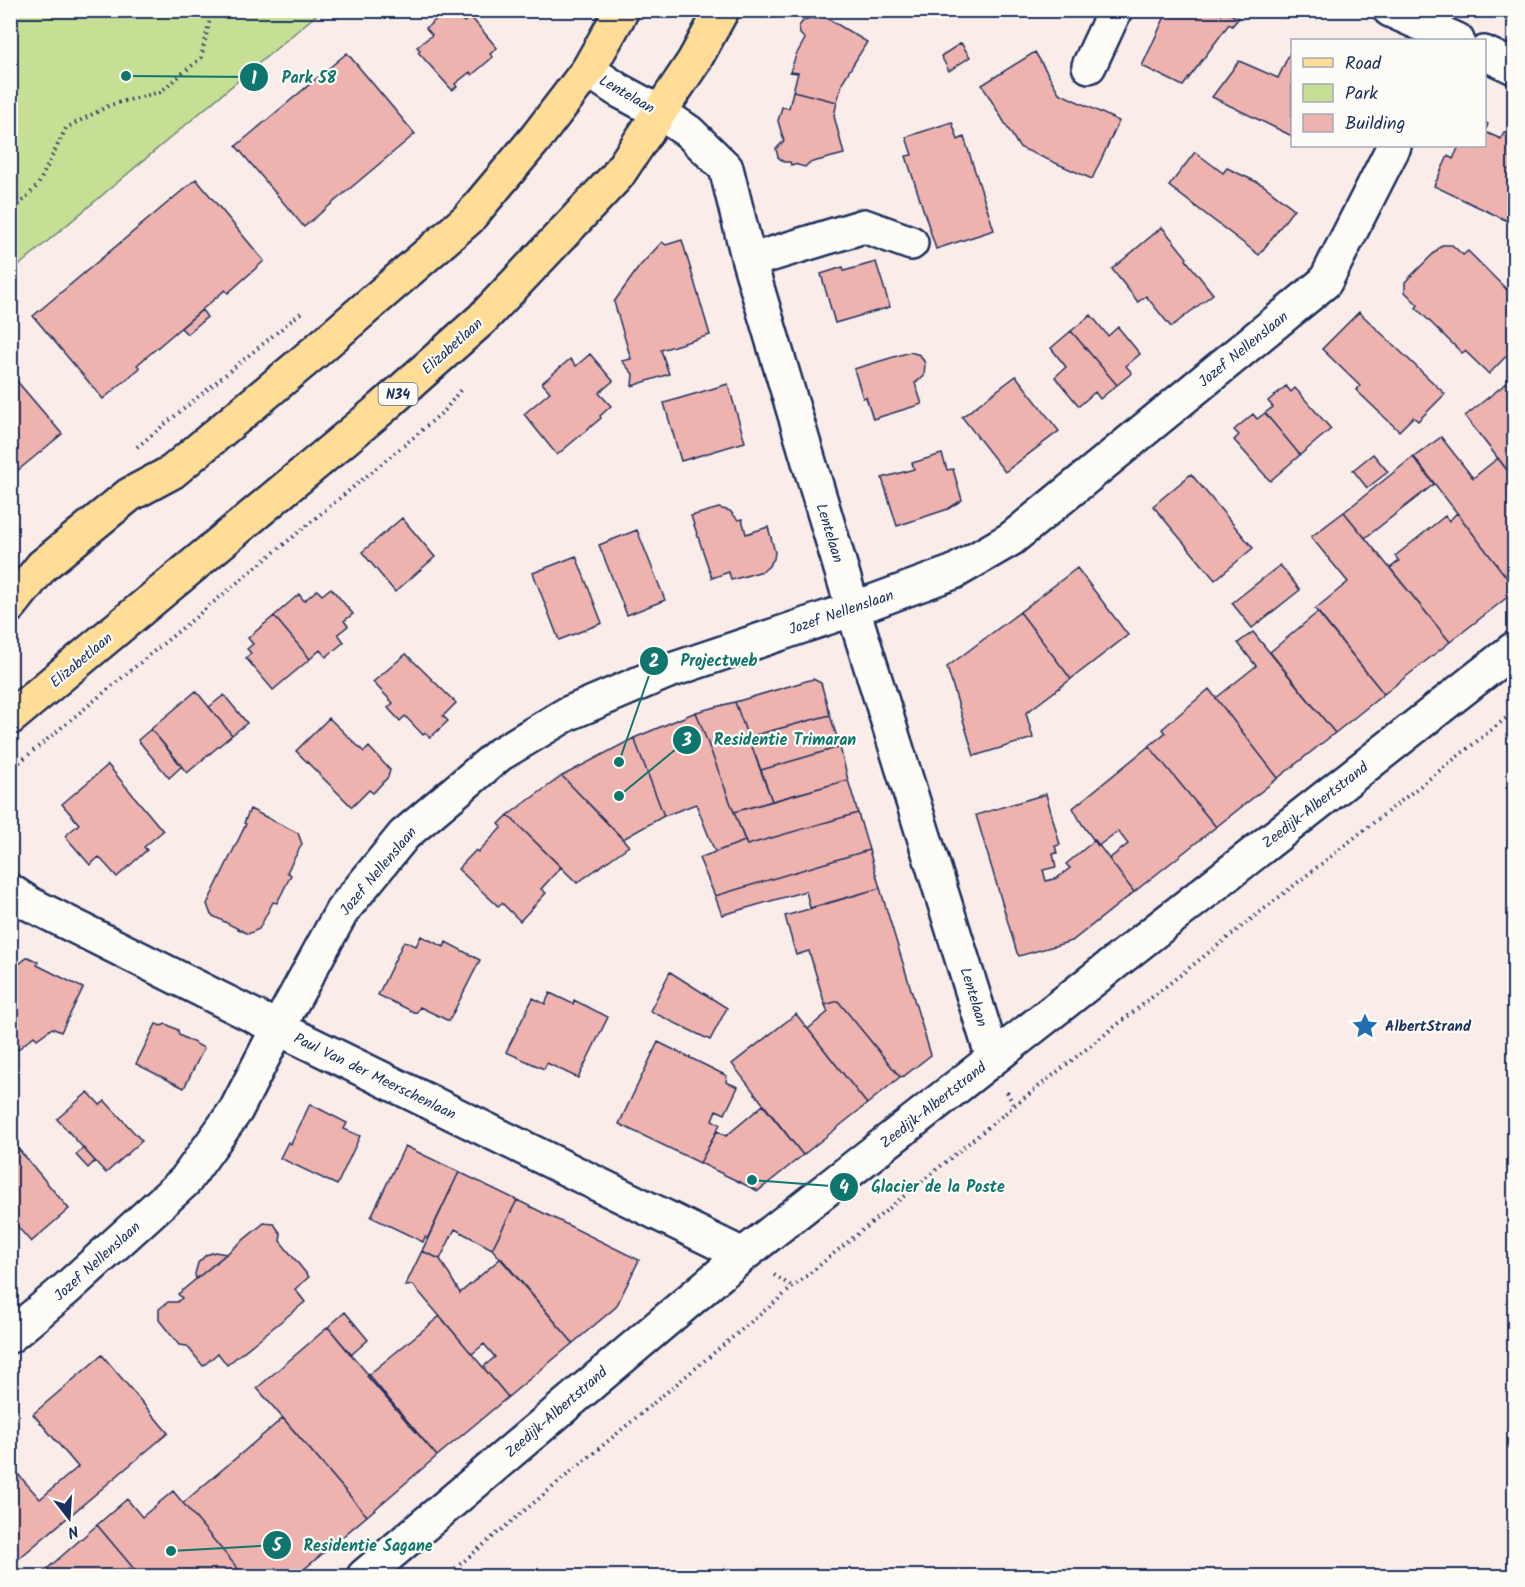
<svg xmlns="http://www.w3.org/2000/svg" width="1525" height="1587" viewBox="0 0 1525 1587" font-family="Kalam,sans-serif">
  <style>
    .green { fill: #c6df95; stroke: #70877a; stroke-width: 1.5 }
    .building { fill: #eeb3af; stroke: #1b2f5e; stroke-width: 1.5 }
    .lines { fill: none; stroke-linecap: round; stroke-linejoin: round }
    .minor-casing { stroke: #1b2f5e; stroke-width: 38 }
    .major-casing { stroke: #1b2f5e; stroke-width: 38 }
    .path { stroke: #1b2f5e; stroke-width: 4; stroke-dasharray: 1.5 4.5; stroke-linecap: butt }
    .minor { stroke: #fdfcf7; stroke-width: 33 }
    .major { stroke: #ffdd96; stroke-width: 33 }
    .labels { text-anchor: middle; stroke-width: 4.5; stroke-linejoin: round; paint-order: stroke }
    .shield { fill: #fdfcf7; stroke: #5f6c8c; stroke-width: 1.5 }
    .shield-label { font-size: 14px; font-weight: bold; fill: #1b2f5e }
    .street-label { font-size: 15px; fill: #1b2f5e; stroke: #fdfcf7 }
    .poi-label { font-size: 15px; font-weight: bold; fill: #1b2f5e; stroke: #fdfcf7; text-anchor: start }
    .leader { fill: none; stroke: #0f766e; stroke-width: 2 }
    .callout-dot { fill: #0f766e; stroke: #fdfcf7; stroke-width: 2 }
    .mark-label { font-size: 18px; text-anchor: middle; font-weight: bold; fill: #fff }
    .callout-label { font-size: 16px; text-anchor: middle; font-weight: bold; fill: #0f766e; stroke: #fdfcf7; stroke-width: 4.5; stroke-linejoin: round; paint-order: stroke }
  </style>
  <rect width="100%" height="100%" fill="#faede9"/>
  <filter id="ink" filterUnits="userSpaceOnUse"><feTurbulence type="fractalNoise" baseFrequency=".0167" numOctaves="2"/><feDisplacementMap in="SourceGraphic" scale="12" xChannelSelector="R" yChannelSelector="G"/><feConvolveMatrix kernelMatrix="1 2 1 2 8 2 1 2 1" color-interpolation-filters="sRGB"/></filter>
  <g filter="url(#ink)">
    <!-- green -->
    <path class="green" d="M11,10H320L321,11L11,272Z"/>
    <!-- building -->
    <path class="building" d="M447,10H454L464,22L471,17L497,48L490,54L493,57L472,75L470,72L455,84L457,87L452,90L418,52L420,50L417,47L432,35L426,28Z
      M976,10H993L990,17Z
      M1168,10H1214L1221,14L1223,11L1239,18L1232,26L1229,24L1183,86L1142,66Z
      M820,14L867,42L843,81L837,102L793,91L798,73L790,72L796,55L805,39L800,34L799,26L804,20L811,18L817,19Z
      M961,43L970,57L949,71L941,56Z
      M1292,48V136L1212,97L1239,61L1278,78Z
      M1035,52L1059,93L1119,121L1092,179L1019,147L982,85Z
      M347,53L415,134L304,227L236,146Z
      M793,91L837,102L834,116L844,154L809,163L805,167L794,164L791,165L790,162H784L778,157L776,149L784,141L778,121L782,107L789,108Z
      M952,122L958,140L964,137L994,230L936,249L906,156L912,155L906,137Z
      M1484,122L1488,124L1485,132L1501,139L1504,132L1514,137V224L1434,186L1448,156L1453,159L1459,146H1484Z
      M1195,152L1223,173L1227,168L1263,185L1294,209L1259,255L1169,186Z
      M196,179L264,261L228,293L225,290L137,365L140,368L103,399L33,316Z
      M1162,227L1187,258L1186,260L1213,294L1171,327L1146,296L1138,302L1112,269Z
      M682,240L710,335L661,350L669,374L632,386L633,374L622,361L631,359L614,302L639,267L662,242L666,245Z
      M1442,245H1452L1463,255L1468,251L1514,297V348L1489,374L1465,351L1462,353L1416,308L1418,305L1405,292V282Z
      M876,262L890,307L835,323L821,274L843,267L844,271Z
      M202,310L207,317L187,334L181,328Z
      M1359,312L1445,394L1418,421L1413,417L1399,431L1356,390L1360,386L1322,349Z
      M1091,315L1108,336L1118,327L1140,354L1126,366L1132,373L1117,385L1071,331Z
      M1071,331L1117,385L1100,399L1095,392L1079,406L1055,377L1066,367L1051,348Z
      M910,352L920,355L925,363L924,376L915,383L922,404L873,419L866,397L863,398L854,369Z
      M590,354L613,381L599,393L611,406L600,416L601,418L557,455L524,414L550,392L542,383L570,359L576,366Z
      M10,373L62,434L10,477Z
      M1016,376L1059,431L1005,472L962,417Z
      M1514,377V479L1465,416Z
      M728,384L745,442L681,461L664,403Z
      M1286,386L1291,392L1295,388L1331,429L1300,455L1265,413L1273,407L1268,401Z
      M1265,413L1300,455L1270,481L1234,440L1239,435L1234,430L1253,414L1257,419Z
      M1441,437L1473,478L1498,458L1514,479V587L1414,457Z
      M942,454L947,470L953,469L962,500L948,509L897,526L882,478L914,469L912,463Z
      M1373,454L1388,472L1367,488L1353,470Z
      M1413,457L1434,484L1365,538L1344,512Z
      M1191,474L1253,548L1215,580L1153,506Z
      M719,508L730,511L738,520L742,519L746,534L768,527L775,552L774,559L768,567L763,571L731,580L729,572L712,578L691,516Z
      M1344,512L1450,642L1384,694L1315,609L1348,582L1311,537Z
      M1457,513L1514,587V592L1450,642L1390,568L1399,561L1395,556L1445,516L1449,521Z
      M402,518L435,557L395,592L362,552Z
      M637,530L665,600L627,615L599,545Z
      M576,556L602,623L559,640L533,573Z
      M1280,565L1300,590L1252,628L1232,603Z
      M1077,568L1128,635L1071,679L1020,612Z
      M331,588L353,614L344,621L348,626L338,634L344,642L326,657L320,650L310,659L274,616L299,594L304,601L317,590L322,595Z
      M1020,612L1071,679L1026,713L1033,738L974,756L947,667Z
      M1318,612L1384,694L1335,733L1270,652Z
      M274,616L310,659L273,690L246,658L251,653L247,649L253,644L248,638Z
      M1253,632L1335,733L1278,778L1216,698L1256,666L1238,643Z
      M406,654L456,703L443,716L448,721L430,738L425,733L423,735L405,716L400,721L388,708L393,703L373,682Z
      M813,679L821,683L830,715L748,737L735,702Z
      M1209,689L1278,778L1216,827L1149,746L1165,733L1162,729Z
      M196,691L232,735L187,773L151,729Z
      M224,695L247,723L232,735L209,707Z
      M735,702L772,801L734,812L696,712Z
      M696,712L745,841L715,852L696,804L664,816L634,738Z
      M830,715L840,747L761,770L748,737Z
      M329,718L364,752L369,747L390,770L388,777L373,793L369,790L352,807L296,751Z
      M151,729L182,766L169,778L138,740Z
      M634,738L664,816L623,839L562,776Z
      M1149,746L1216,827L1134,892L1109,859L1128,844L1118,831L1098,846L1082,824L1073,808Z
      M840,747L848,780L772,801L761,770Z
      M108,765L163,831L144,847L147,850L117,877L99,857L90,865L65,836L79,824L62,804Z
      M562,776L629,846L577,883L508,815Z
      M848,780L858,813L747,845L734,812Z
      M1514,780V797L1506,787Z
      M1046,794L1060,845L1055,846L1057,853L1053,854L1056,867L1043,870L1046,881L1057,878L1070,868L1066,864L1095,840L1134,892L1072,941L1019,956L1017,953L976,815Z
      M250,809L298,833L302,844L287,872L291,875L277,903L273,902L259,929L248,934L211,915L207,904L246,824L244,823Z
      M858,813L869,850L715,896L699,858L745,841L747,845Z
      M508,815L561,867L541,889L546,893L520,921L502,903L498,906L458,869L476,850L478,852L502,827L499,824Z
      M869,850L880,888L810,908L806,891L722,915L715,896Z
      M880,888L931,1055L904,1076L900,1077L838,1001L825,1005L809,951L796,955L785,916Z
      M421,936L444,947L446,942L480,960L449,1021L420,1007L416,1013L378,995L404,941L416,946Z
      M28,957L38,962L37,965L83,988L61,1032L52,1028L37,1039L34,1036L10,1056V971Z
      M670,972L727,1008L710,1040L650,1011Z
      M550,993L573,1004L574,1000L608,1017L578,1078L547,1063L544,1069L506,1052L533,998L545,1004Z
      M838,1001L900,1077L867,1104L808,1029L828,1012L825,1005Z
      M796,1014L867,1104L803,1155L732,1064Z
      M156,1024L161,1026L166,1024L178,1030L179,1035L204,1048L184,1088L136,1064Z
      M658,1042L727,1076L726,1082L738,1087L725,1114L716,1110L712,1120L720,1124L700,1163L619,1124Z
      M88,1092L100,1105L105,1101L142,1141L106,1173L57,1119Z
      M310,1104L347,1123L344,1129L360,1136L337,1185L280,1158L288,1142L291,1144Z
      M763,1105L803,1155L758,1191L700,1163L717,1131L726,1136Z
      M10,1139L69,1209L31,1242L10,1218Z
      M405,1146L459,1172L427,1239L425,1237L423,1242L371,1217Z
      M83,1148L95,1161L88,1168L76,1155Z
      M459,1172L517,1200L492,1249L455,1229L440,1259L422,1251Z
      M517,1200L639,1260L616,1307L573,1343L492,1249Z
      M264,1223L274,1224L281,1234L280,1241L309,1277L295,1289L305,1302L227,1365L218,1353L203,1366L187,1346L179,1345L159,1320V1309L168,1302H177L182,1298L178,1294Z
      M422,1251L440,1259L460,1293L501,1258L573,1343L508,1397L483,1367L495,1357L484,1344L472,1354L413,1285L405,1286Z
      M215,1252L226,1254L196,1279L195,1274L198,1263L206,1255Z
      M345,1312L368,1340L351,1355L328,1327Z
      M440,1316L508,1397L437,1456L367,1376Z
      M328,1327L437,1456L367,1516L257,1388Z
      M102,1355L168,1433L10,1566V1465L40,1499L78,1467L33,1414Z
      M283,1418L367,1516L296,1576H244L183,1503Z
      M173,1491L183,1503L244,1576H140L97,1525L127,1499L142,1517Z
      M97,1525L140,1576H39Z"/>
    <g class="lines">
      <!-- minor casing -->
      <g class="minor-casing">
        <path id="minor" d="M1390,10L1457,40
          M1484,53L1514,67
          M1089,66L1115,10
          M588,70L618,90L659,112L689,132L726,168L749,261L853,609L993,1058
          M749,261L864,226L911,243
          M10,891L30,904L278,1028L743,1255
          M10,1336L65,1290L185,1181L236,1110L278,1028L342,911L404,835L500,754L567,714L666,672L853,609L954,572L1011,539L1325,282L1394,146
          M364,1576L743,1255L1514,649"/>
      </g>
      <!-- major casing -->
      <g class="major-casing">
        <path id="major" d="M10,606L42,566L129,495L172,472L315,352L468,219L536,138L588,70L622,10
          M10,718L382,408L482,319L617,176L694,61L722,10"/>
      </g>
      <!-- path -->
      <path class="path" d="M10,214L38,185L66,128L110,105L160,92L201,58L212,10
        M137,447L303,311
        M10,770L414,437L445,410L461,389
        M1007,1092L1014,1106
        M774,1275L793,1287
        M446,1576L793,1287L1014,1106L1514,712"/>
      <!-- minor -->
      <use href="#minor" class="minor"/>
      <!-- major -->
      <use href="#major" class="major"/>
    </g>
  </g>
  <!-- icons -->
  <defs>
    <g id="sight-bare" transform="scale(2.07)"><path d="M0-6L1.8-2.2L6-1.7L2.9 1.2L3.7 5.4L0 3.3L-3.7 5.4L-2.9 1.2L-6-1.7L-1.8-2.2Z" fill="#1f6fb2" stroke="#fdfcf7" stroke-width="2.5" paint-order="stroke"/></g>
  </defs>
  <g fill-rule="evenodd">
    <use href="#sight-bare" x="1365" y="1026"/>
  </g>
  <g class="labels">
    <!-- shield labels -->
    <rect class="shield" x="378.5" y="383" width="39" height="22" rx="4.5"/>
    <g class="shield-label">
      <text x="398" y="399">N34</text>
    </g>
    <!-- street labels -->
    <g class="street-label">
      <text transform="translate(627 94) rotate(30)" y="5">Lentelaan</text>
      <text transform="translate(452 346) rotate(-42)" y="5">Elizabetlaan</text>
      <text transform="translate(1243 349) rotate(-39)" y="5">Jozef Nellenslaan</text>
      <text transform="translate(830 533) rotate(73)" y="5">Lentelaan</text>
      <text transform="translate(841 612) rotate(-19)" y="5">Jozef Nellenslaan</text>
      <text transform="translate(81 660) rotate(-40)" y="5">Elizabetlaan</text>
      <text transform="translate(1315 805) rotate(-38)" y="5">Zeedijk-Albertstrand</text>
      <text transform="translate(378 871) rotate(-50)" y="5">Jozef Nellenslaan</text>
      <text transform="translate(974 997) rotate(73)" y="5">Lentelaan</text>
      <text transform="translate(375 1076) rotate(26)" y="5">Paul Van der Meerschenlaan</text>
      <text transform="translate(933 1105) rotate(-38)" y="5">Zeedijk-Albertstrand</text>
      <text transform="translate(97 1261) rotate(-42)" y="5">Jozef Nellenslaan</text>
      <text transform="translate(556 1412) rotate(-41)" y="5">Zeedijk-Albertstrand</text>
    </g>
    <!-- poi labels -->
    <g class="poi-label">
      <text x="1385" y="1031">AlbertStrand</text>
    </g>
  </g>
  <!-- callouts -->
  <path class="leader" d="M126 76L254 77M619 762L654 661M619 796L687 740M752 1180L844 1187M171 1551L277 1545"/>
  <g class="callout-dot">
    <circle cx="126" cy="76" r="6"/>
    <circle cx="619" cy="762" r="6"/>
    <circle cx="619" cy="796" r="6"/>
    <circle cx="752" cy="1180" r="6"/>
    <circle cx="171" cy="1551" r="6"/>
    <circle cx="254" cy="77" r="15"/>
    <circle cx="654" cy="661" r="15"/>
    <circle cx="687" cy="740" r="15"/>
    <circle cx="844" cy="1187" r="15"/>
    <circle cx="277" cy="1545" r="15"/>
  </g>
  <g class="mark-label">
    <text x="254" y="84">1</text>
    <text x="654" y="667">2</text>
    <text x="687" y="746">3</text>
    <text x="844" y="1193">4</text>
    <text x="277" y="1551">5</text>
  </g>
  <g class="callout-label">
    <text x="309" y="83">Park 58</text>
    <text x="719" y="666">Projectweb</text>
    <text x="785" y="745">Residentie Trimaran</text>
    <text x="938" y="1192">Glacier de la Poste</text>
    <text x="368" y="1551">Residentie Sagane</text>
  </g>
  <!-- margin -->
  <rect width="1525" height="1587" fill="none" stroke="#fdfcf7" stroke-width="36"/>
  <rect x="18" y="18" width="1489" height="1551" fill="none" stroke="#1b2f5e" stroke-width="2" filter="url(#ink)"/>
  <!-- legend -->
  <rect x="1291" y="39" width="195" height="108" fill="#fdfcf7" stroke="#a3aaba" stroke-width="1.5"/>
  <rect x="1303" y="58" width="30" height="9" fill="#ffdd96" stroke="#a3aaba" stroke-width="1.5"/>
  <text x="1345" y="69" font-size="18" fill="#1b2f5e">Road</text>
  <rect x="1303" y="84" width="30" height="18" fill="#c6df95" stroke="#a3aaba" stroke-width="1.5"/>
  <text x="1345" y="99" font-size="18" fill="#1b2f5e">Park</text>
  <rect x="1303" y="114" width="30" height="18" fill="#eeb3af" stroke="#a3aaba" stroke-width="1.5"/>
  <text x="1345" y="129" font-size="18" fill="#1b2f5e">Building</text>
  <!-- north arrow -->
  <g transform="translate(69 1518) rotate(163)" stroke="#fdfcf7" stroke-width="4.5" paint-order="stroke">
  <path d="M0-4.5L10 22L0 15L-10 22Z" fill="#1b2f5e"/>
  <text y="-9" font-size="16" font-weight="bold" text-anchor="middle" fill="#1b2f5e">N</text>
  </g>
</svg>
